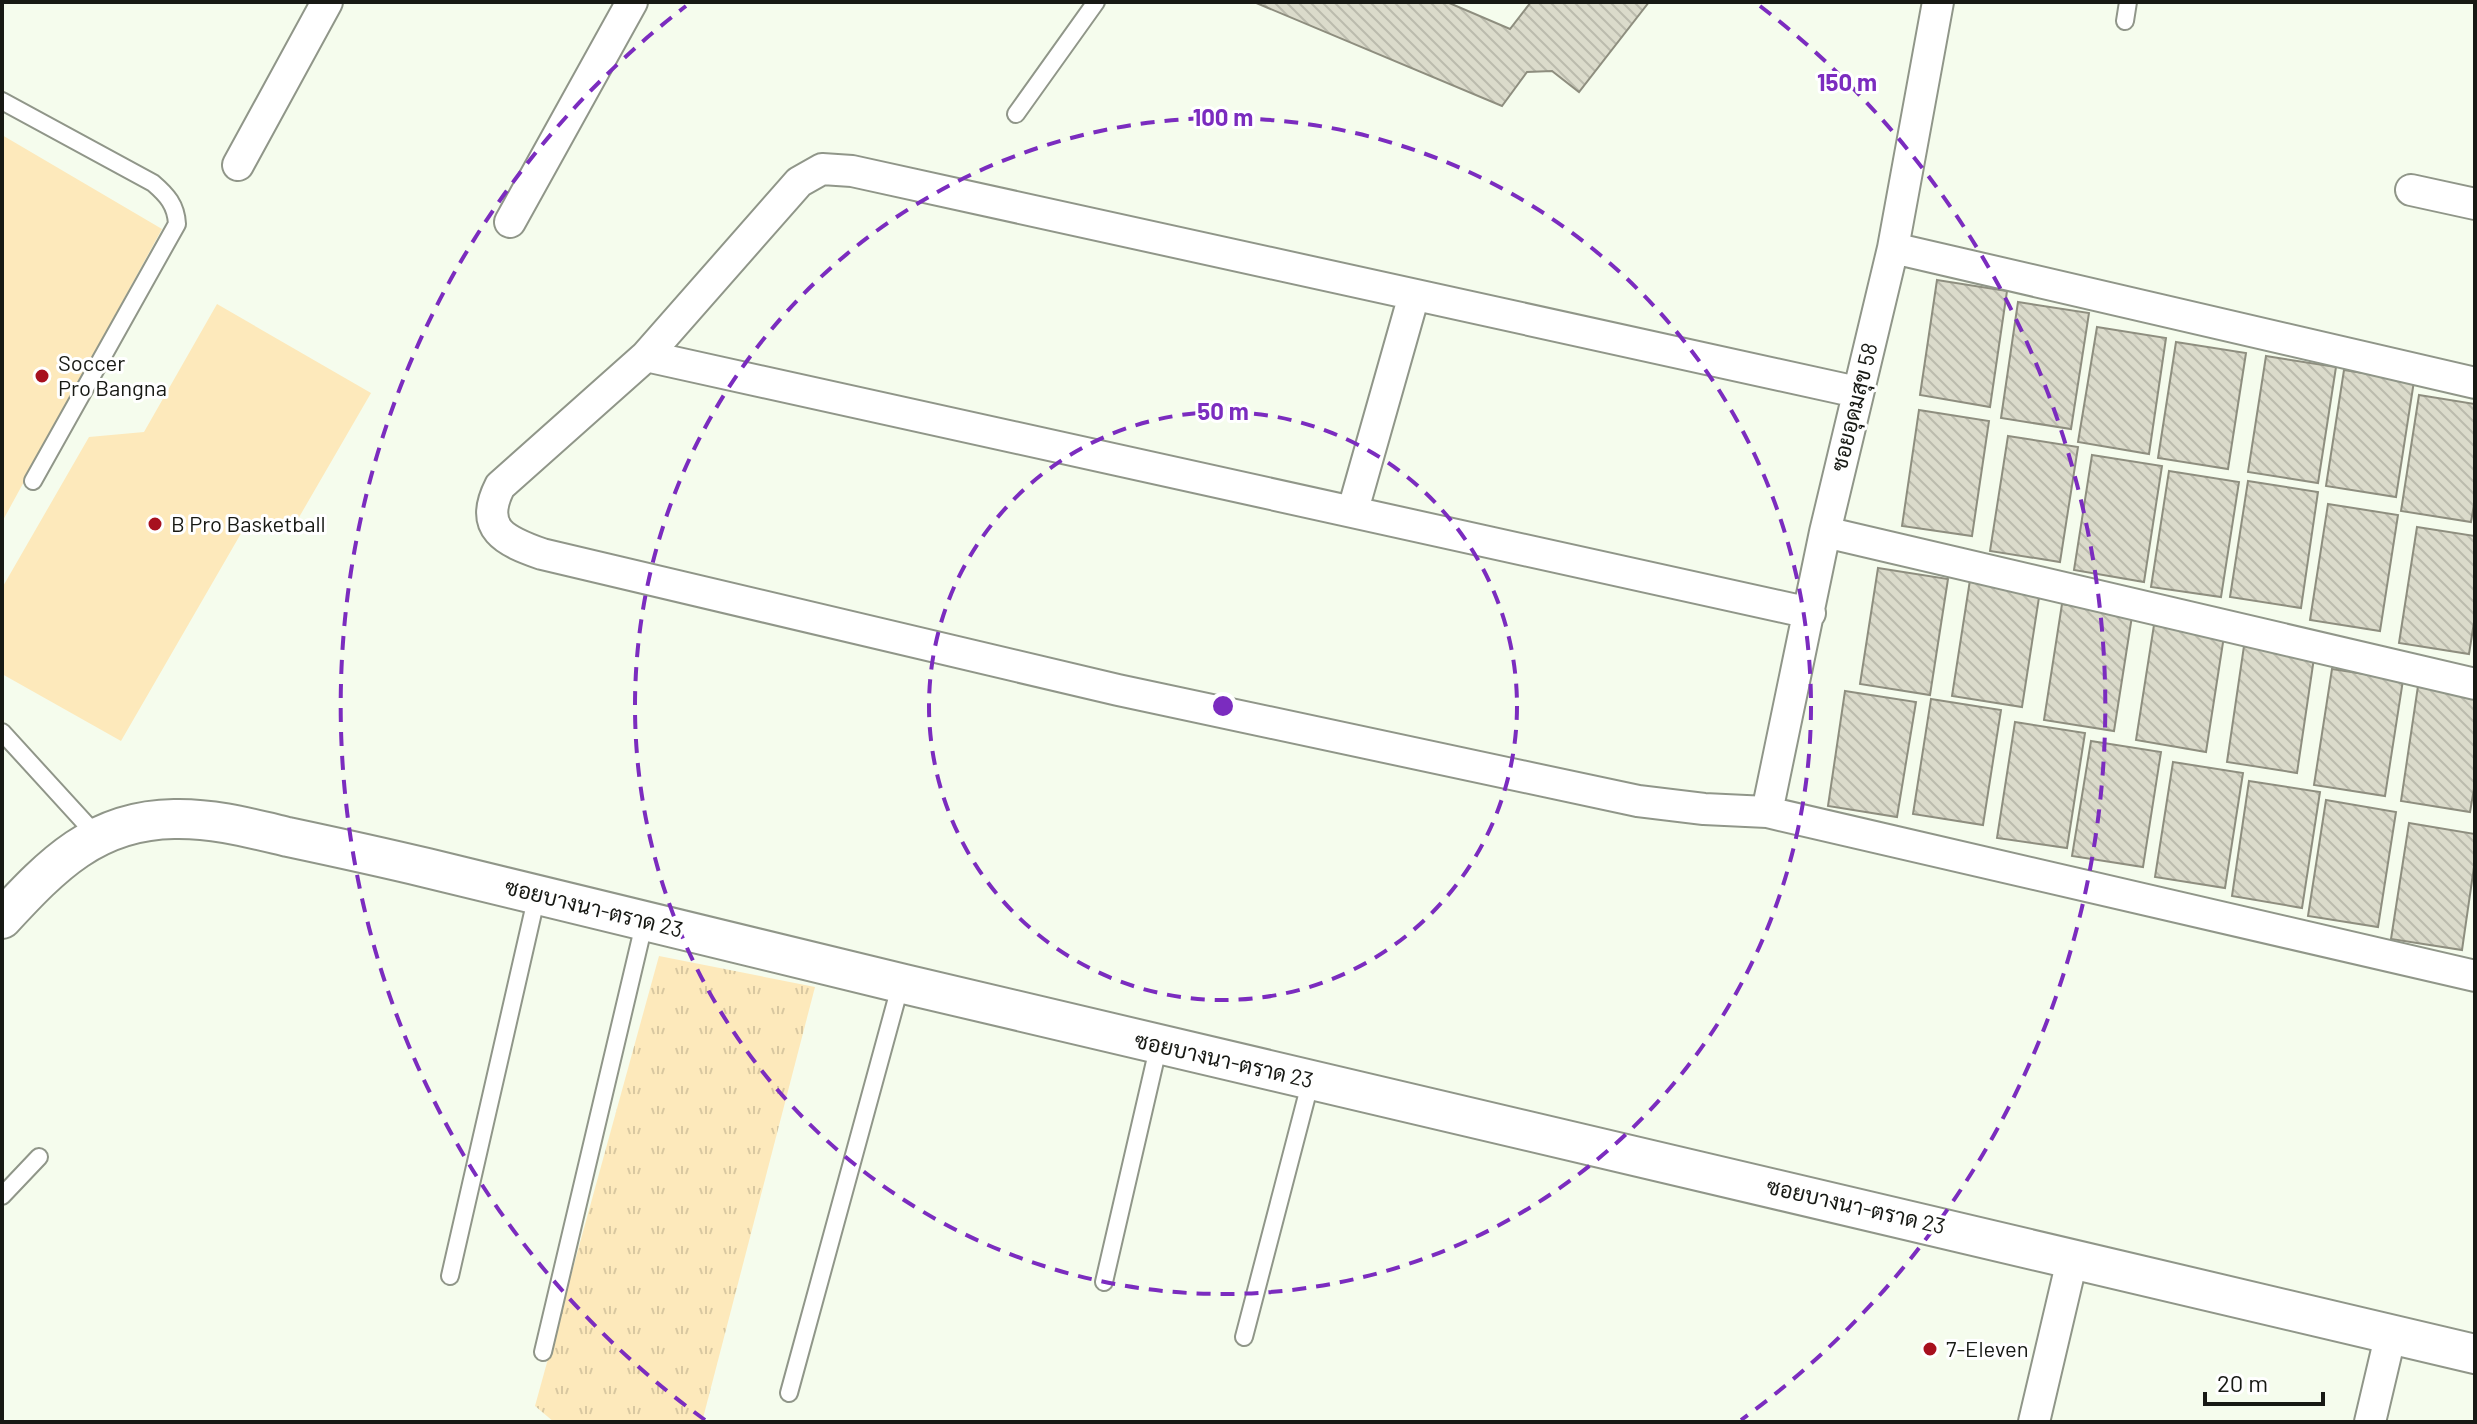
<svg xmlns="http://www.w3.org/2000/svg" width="2477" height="1424" viewBox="0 0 2477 1424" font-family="Barlow,Sarabun,sans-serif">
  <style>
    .grass { fill: url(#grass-tufts) }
    .pitch { fill: #fde9bb }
    .building { fill: url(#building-back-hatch); stroke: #8e8e7f; stroke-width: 2 }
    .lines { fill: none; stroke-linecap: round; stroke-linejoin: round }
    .service-casing { stroke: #909689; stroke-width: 20 }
    .minor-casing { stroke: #909689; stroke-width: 34 }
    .tertiary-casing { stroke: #909689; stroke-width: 42 }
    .service { stroke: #fff; stroke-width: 16 }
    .minor { stroke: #fff; stroke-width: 30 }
    .tertiary { stroke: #fff; stroke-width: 38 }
    .ring { fill: none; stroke: #7b2cbf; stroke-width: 4; stroke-dasharray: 14 10 }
    .poi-dot { fill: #a7101e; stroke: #fff; stroke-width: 3 }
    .labels { text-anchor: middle; stroke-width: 6; stroke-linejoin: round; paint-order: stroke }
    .poi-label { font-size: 22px; fill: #171914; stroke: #fff; text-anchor: start }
    .street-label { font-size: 22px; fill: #171914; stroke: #fff }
    .centre { fill: #7b2cbf; stroke: #fff; stroke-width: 4 }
    .ring-label { font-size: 24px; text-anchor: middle; font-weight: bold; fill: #7b2cbf; stroke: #fff; stroke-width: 6; stroke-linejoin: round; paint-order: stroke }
  </style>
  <defs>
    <pattern id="grass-tufts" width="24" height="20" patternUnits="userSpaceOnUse" patternTransform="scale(2)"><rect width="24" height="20" fill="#fde9bb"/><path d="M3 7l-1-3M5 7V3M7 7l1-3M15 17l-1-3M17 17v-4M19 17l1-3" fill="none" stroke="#d8c7a0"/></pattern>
    <pattern id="building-back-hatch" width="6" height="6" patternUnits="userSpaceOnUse" patternTransform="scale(2)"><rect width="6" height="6" fill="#dbdbcb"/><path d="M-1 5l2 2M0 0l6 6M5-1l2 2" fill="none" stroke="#bbbbad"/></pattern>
  </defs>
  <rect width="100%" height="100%" fill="#f5fced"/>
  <!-- grass -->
  <path class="grass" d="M659,956L815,987L702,1422H554L535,1406Z"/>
  <!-- pitch -->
  <path class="pitch" d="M2,135L162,229L2,522Z
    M217,304L371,393L298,519L243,530L121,741L2,674V588L89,437L144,432Z"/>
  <!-- building -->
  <path class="building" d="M1254,2H1447L1510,29L1531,2H1649L1579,92L1552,71L1527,72L1502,106Z
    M1937,280L2007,291L1990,407L1920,395Z
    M2018,302L2089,313L2071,429L2001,418Z
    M2097,327L2166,338L2149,454L2078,442Z
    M2176,342L2246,353L2228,469L2158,458Z
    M2266,356L2336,367L2318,483L2248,472Z
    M2344,370L2414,381L2396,497L2326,486Z
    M2419,395L2475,404V499L2471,522L2401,511Z
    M1919,410L1989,421L1972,536L1902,526Z
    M2008,436L2078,447L2060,562L1990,551Z
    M2092,455L2162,466L2144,582L2074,570Z
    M2169,471L2239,482L2221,597L2151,587Z
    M2248,481L2318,492L2301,608L2230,597Z
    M2328,504L2398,515L2380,631L2310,620Z
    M2417,527L2475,536V616L2469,654L2399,643Z
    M1878,568L1948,579L1930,695L1860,684Z
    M1970,580L2040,591L2022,707L1952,696Z
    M2062,604L2132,616L2114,731L2044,720Z
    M2154,625L2224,636L2206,752L2136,740Z
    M2244,646L2314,658L2297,773L2227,762Z
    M2332,669L2403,680L2385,796L2314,785Z
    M2418,686L2475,695V783L2470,812L2401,801Z
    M1845,691L1916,702L1897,817L1828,806Z
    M1931,699L2001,710L1983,825L1913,814Z
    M2015,722L2085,733L2067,848L1997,838Z
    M2091,741L2161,752L2143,867L2072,856Z
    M2173,762L2243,773L2225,888L2155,877Z
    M2249,781L2320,792L2302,908L2232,896Z
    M2326,800L2396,812L2378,927L2308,916Z
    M2409,823L2475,834V860L2462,950L2391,939Z"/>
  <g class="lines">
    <!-- service casing -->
    <g class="service-casing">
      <path id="service" d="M2125,21L2128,2
        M2,101L153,183C167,195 176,205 177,224L33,481
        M1016,114L1096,2
        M2,732L97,836
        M2,1196L39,1157
        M450,1276L537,895
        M1104,1282L1159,1044
        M1244,1337L1311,1080
        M543,1352L645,920
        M789,1393L901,983"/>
    </g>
    <!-- minor casing -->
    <g class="minor-casing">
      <path id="minor" d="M238,165L327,2
        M2411,190L2475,204
        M510,222L632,2
        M1893,248L2475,383
        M646,356L1810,613
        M1857,392L852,171L822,169L799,182L646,356L500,486C478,529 505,541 542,554L1118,690L1638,801L1704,809L1767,812L2475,976
        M1353,510L1414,295
        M1825,532L2475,684
        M1767,812L1825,532L1893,248L1938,2
        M2034,1422L2073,1256
        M2370,1422L2391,1333"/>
    </g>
    <!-- tertiary casing -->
    <g class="tertiary-casing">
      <path id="tertiary" d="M2,919C52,865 95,820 174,819C213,818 250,828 288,837C335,847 381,857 427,868C586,906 745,945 904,984C1427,1109 1952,1226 2475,1354"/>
    </g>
    <!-- service -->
    <use href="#service" class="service"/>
    <!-- minor -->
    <use href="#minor" class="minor"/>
    <!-- tertiary -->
    <use href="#tertiary" class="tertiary"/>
  </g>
  <!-- distance rings -->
  <g class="ring">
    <circle cx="1223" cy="706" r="294"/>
    <circle cx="1223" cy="706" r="588"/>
    <path d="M705 1420A882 882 0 0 1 686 6M1760 6A882 882 0 0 1 1741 1420"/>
  </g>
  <!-- markers -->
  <g class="poi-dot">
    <circle cx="42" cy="376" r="8"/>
    <circle cx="155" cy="524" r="8"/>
    <circle cx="1930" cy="1349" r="8"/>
  </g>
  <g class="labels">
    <!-- poi labels -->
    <g class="poi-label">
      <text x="58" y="371">Soccer<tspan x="58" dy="25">Pro Bangna</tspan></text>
      <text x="171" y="532">B Pro Basketball</text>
      <text x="1946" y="1357">7-Eleven</text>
    </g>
    <!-- street labels -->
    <g class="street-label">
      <text transform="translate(1854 407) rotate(-76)" y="8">ซอยอุดมสุข 58</text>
      <text transform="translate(594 908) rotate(14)" y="8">ซอยบางนา-ตราด 23</text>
      <text transform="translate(1224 1060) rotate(13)" y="8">ซอยบางนา-ตราด 23</text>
      <text transform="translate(1856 1206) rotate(13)" y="8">ซอยบางนา-ตราด 23</text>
    </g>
  </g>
  <circle cx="1223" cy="706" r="12" class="centre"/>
  <g class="ring-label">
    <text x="1847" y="91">150 m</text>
    <text x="1223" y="126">100 m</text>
    <text x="1223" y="420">50 m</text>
  </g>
  <!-- border -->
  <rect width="2477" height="1424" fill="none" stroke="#171914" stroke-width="8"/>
  <!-- scale -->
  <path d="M2205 1392v12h118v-12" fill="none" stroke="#171914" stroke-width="4"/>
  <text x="2217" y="1392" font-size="24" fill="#171914" stroke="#ffffff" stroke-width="6" paint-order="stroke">20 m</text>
</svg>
